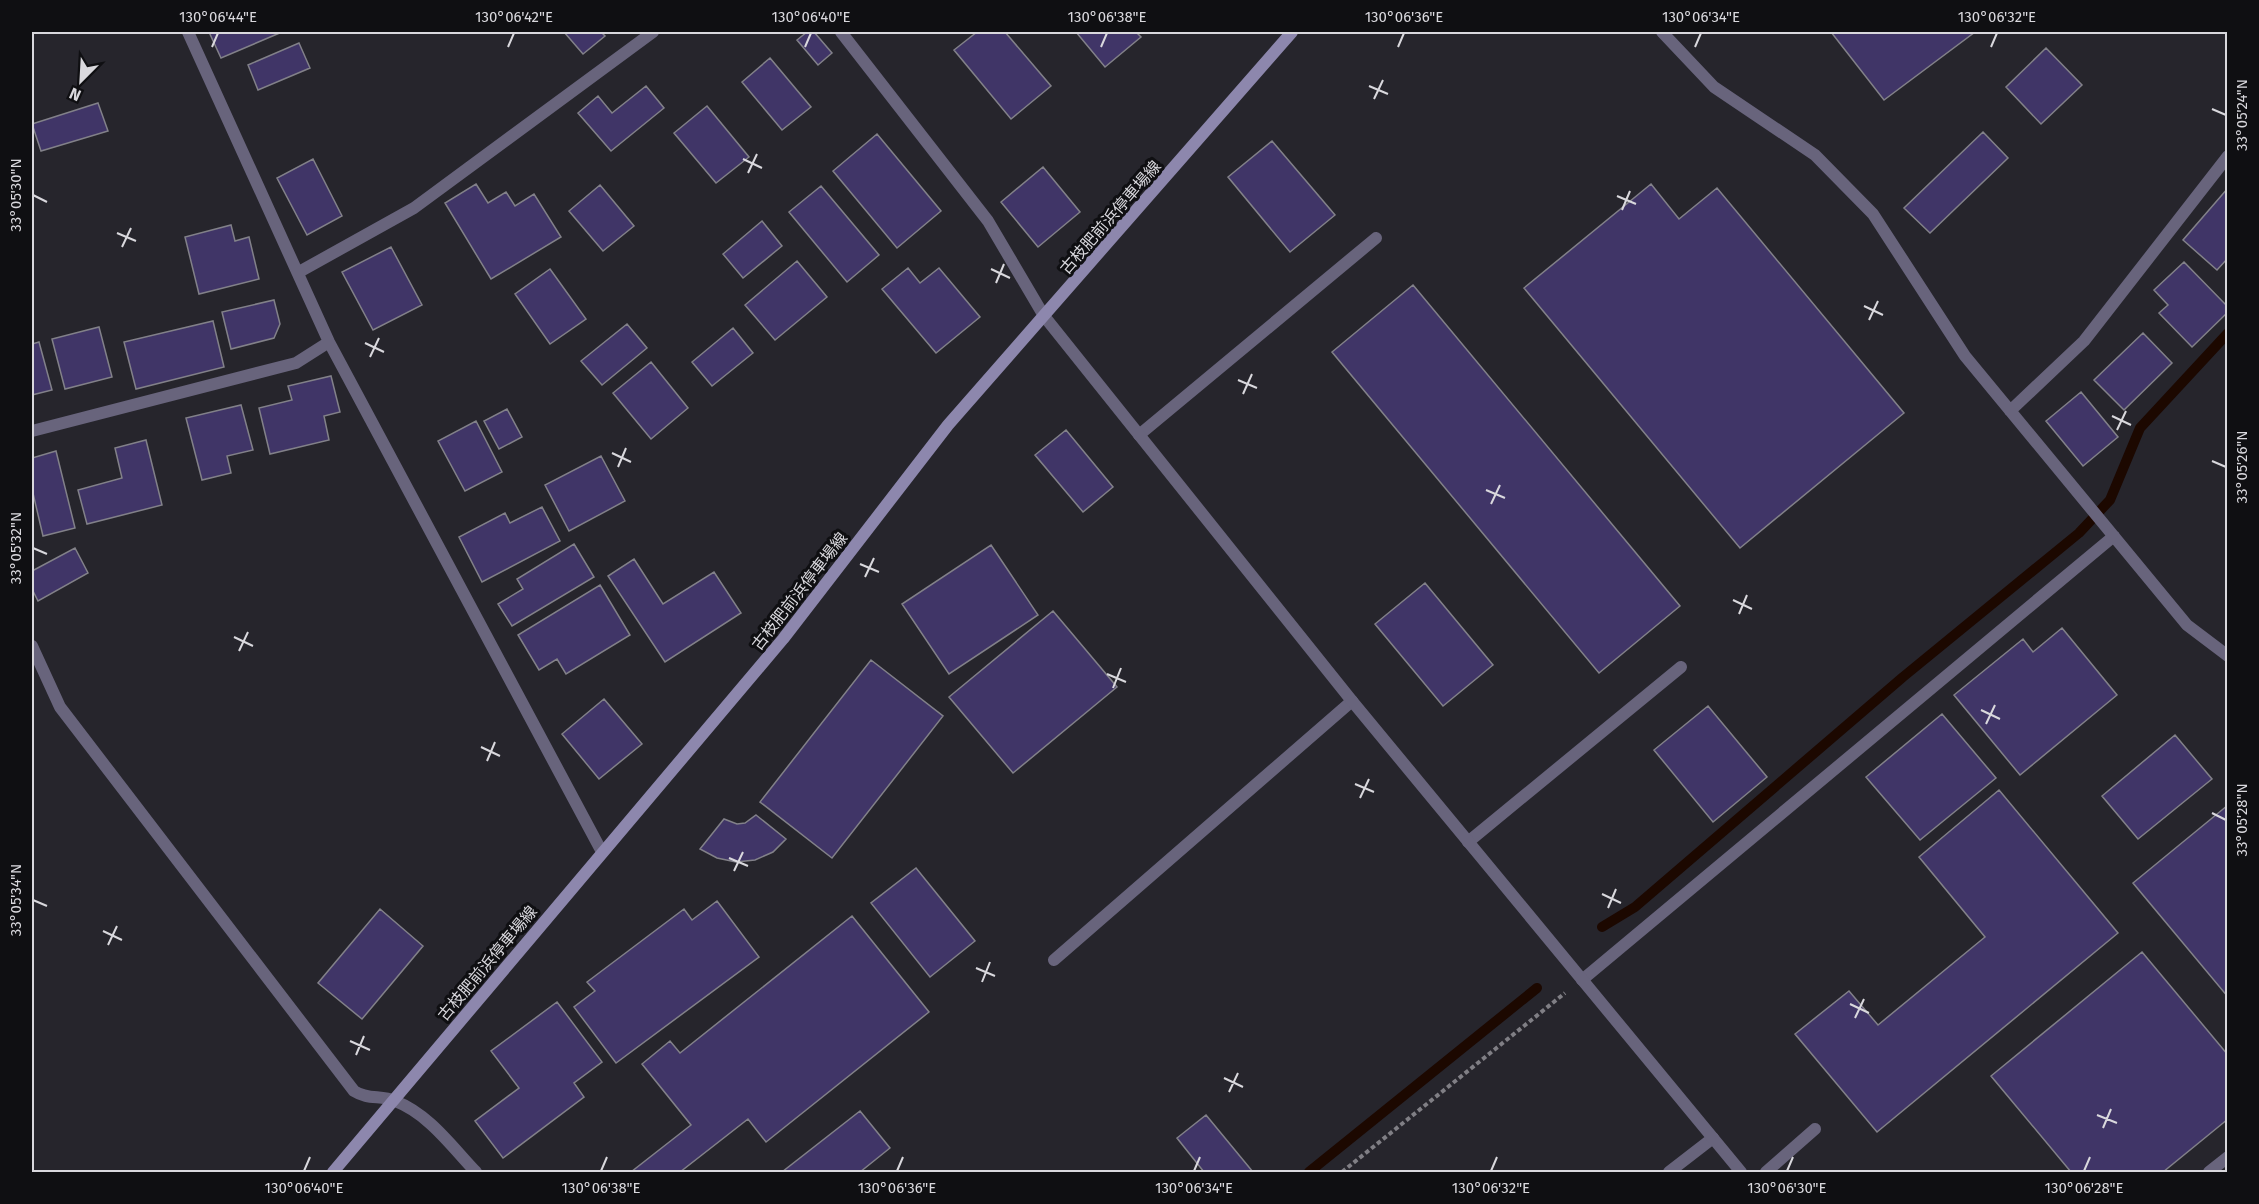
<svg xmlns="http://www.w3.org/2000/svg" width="2259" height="1204" viewBox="0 0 2259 1204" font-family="'Fira Sans','Noto Sans JP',sans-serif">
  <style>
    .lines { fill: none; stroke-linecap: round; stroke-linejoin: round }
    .stream { stroke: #1c0800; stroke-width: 10 }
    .building { fill: #403567; stroke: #828189; stroke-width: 1.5 }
    .path { stroke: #807f85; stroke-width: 4; stroke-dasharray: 4.5 3; stroke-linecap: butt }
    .service { stroke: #68647c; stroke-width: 12 }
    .minor { stroke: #68647c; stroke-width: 12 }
    .tertiary { stroke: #68647c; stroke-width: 12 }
    .secondary { stroke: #8d87ad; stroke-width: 12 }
    .ticks { fill: none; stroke: #d9d8dd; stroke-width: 2 }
    .labels { text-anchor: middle; stroke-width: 6; stroke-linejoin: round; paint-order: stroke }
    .street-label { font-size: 16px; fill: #d9d8dd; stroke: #0f0f12 }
    .neatline { fill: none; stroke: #d9d8dd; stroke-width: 2 }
    .ticks-label { font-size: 15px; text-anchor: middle; fill: #d9d8dd }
  </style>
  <rect width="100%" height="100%" fill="#26252c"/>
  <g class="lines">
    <!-- stream -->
    <path class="stream" d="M1602,927L1635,907L1903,677L2079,533L2110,500L2140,428L2228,333
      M1309,1172L1537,988"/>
  </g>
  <!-- building -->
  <path class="building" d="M209,32H282L221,58Z
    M564,32H601L605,36L583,54Z
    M807,32H814L832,53L818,65L797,40Z
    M977,32H1005L1051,86L1011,119L954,50Z
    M1076,32H1136L1141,37L1105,67Z
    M1831,32H1975L1884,100Z
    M299,43L310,68L258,90L248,65Z
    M2046,48L2082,85L2041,124L2006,87Z
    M770,58L811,107L782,130L742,82Z
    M646,86L664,108L611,151L578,113L598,96L612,113Z
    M98,103L108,131L41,151L32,124Z
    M707,106L749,157L716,183L674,133Z
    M1983,132L2008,158L1930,233L1904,208Z
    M877,134L941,211L897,248L833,171Z
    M1272,141L1335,215L1290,252L1228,177Z
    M313,159L342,216L307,235L277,178Z
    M1043,167L1080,212L1038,247L1001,202Z
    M476,184L488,203L506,192L515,206L534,194L561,237L491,279L445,203Z
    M1651,184L1679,219L1717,188L1904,413L1740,548L1524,288Z
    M600,185L634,226L603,251L569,211Z
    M821,186L879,255L847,282L789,212Z
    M2228,188V258L2217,270L2183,240Z
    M762,221L782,246L743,278L723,254Z
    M231,225L235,241L249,237L259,279L199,294L185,237Z
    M391,247L422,305L373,330L342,272Z
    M797,261L827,297L775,340L745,305Z
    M2184,262L2228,307V312L2192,347L2159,313L2168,305L2154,290Z
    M908,268L920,283L939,268L980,317L936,353L882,289Z
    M550,269L586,319L550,344L515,294Z
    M1413,285L1680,606L1599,673L1332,352Z
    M274,300L280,324L274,338L231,349L222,312Z
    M213,321L224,367L136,389L124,342Z
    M627,324L647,348L602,385L581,361Z
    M99,327L112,377L65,389L52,339Z
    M733,328L753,353L712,386L692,362Z
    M2143,333L2172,363L2124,410L2094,380Z
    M39,342L52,390L32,395V344Z
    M651,362L688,408L651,439L613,393Z
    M331,376L340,412L324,416L329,440L270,454L259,408L292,400L288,386Z
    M2081,392L2118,437L2083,466L2046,421Z
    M241,405L253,450L227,456L231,473L202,480L186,418Z
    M507,409L522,437L499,449L484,421Z
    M476,421L502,472L465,491L438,441Z
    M1066,430L1113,487L1083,512L1035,455Z
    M146,440L162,505L87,524L78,490L122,478L115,448Z
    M56,451L75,528L43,536L32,489V458Z
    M601,456L625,501L569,531L545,485Z
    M542,507L560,541L482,582L459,537L505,513L510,523Z
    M574,544L594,577L512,626L498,604L523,589L517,579Z
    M991,545L1038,615L949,674L902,604Z
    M75,548L88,573L38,601L32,589V571Z
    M634,559L663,604L714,572L741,613L665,662L608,576Z
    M1425,583L1493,665L1443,706L1375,624Z
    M600,585L630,635L566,674L557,659L539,670L518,635Z
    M1053,611L1117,687L1013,773L949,697Z
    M2062,628L2117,695L2020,775L1954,695L2023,639L2033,652Z
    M871,660L943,716L832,858L760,802Z
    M604,699L642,744L599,779L562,734Z
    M1708,706L1767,777L1713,822L1654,750Z
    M1942,714L1996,778L1920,840L1866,777Z
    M2175,735L2212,779L2138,839L2102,796Z
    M1999,790L2118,933L1877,1132L1795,1034L1849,991L1878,1025L1985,937L1919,857Z
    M2228,805V997L2133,883Z
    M756,815L786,839L773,852L755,860L736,862L717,858L700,849L724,819L737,824L745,823Z
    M916,868L975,941L930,977L871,903Z
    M717,901L759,957L616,1063L574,1007L595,991L587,982L684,909L692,920Z
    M380,909L423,946L362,1019L318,983Z
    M852,916L929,1012L766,1142L748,1119L680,1172H631L691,1125L642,1064L670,1041L680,1053Z
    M2142,952L2228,1055V1119L2163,1172H2071L1991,1076Z
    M557,1002L602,1062L574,1083L584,1097L503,1158L475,1121L519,1088L491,1051Z
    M860,1111L890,1148L860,1172H782Z
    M1206,1115L1253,1172H1204L1177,1138Z"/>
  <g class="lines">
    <!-- path -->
    <path class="path" d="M1342,1172L1565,993"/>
    <!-- service -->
    <path class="service" d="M1139,435L1376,238
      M1468,842L1681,667
      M1054,960L1352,701
      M1669,1172L1713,1138
      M1766,1172L1815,1129"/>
    <!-- minor -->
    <path class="minor" d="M188,32L329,342L602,852
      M841,32L988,221L1044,316
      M1662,32L1714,87L1815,155L1873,214L1965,356L2187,625L2228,656
      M299,272L414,208L653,32
      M2010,411L2084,341L2228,156
      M32,431L296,363L329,342
      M32,646L60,707L354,1091C368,1100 381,1095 395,1101C429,1114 452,1147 476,1172
      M1582,980L2114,536
      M2209,1172L2228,1157"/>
    <!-- tertiary -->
    <path class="tertiary" d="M1044,316L1352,701L1741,1172"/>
    <!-- secondary -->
    <path class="secondary" d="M333,1172L783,639L948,425L1292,32"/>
  </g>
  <!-- ticks -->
  <path class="ticks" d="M212,47L218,33M508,47L514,33M805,47L811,33M1101,47L1107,33M1398,47L1404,33M1695,47L1701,33M1991,47L1997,33M1369,86L1388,94M1374,99L1383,80M2212,109L2226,115M743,159L762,168M748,173L757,154M33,195L47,202M1617,196L1636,204M1622,210L1630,191M117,233L136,241M122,247L131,228M991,269L1010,278M996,283L1004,264M1864,306L1883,315M1869,320L1878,301M365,343L384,352M370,357L379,338M1238,380L1257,388M1243,394L1252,374M2112,416L2131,425M2117,430L2126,411M612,453L631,462M2212,461L2226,467M618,467L626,448M1486,490L1505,498M1491,504L1500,485M33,548L47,554M860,564L879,572M865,577L874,558M1733,600L1752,609M1739,614L1747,595M234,637L253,646M239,651L248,632M1107,674L1126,682M1113,688L1121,668M1981,710L2000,719M1986,724L1995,705M481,747L500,756M487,761L495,742M1355,784L1374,792M1360,798L1369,779M2212,813L2226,820M729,858L748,866M734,871L743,852M1602,894L1621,903M33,900L47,906M1608,908L1616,889M103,931L122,940M108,945L117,926M976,968L995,976M982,982L990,962M1850,1004L1869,1013M1855,1018L1864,999M350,1041L370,1050M356,1055L364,1036M1224,1078L1243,1087M1229,1092L1238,1073M2097,1115L2117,1123M2103,1128L2111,1109M304,1171L310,1157M601,1171L607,1157M897,1171L903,1157M1194,1171L1200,1157M1491,1171L1497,1157M1787,1171L1793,1157M2084,1171L2090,1157"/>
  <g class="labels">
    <!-- street labels -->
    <g class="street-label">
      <text transform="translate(1110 217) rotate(-49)" y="6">古枝肥前浜停車場線</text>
      <text transform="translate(799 591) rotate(-52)" y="6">古枝肥前浜停車場線</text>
      <text transform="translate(487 963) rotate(-50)" y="6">古枝肥前浜停車場線</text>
    </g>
  </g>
  <!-- border -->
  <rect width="2259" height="1204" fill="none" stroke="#0f0f12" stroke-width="66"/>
  <!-- north arrow -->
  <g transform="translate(81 81) rotate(204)" stroke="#0f0f12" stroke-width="4.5" paint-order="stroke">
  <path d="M0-4.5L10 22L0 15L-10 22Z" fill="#d9d8dd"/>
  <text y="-9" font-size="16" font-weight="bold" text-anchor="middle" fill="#d9d8dd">N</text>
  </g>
  <rect x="33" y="33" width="2193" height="1138" class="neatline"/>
  <g class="ticks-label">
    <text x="218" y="22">130°06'44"E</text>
    <text x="514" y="22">130°06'42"E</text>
    <text x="811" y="22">130°06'40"E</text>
    <text x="1107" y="22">130°06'38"E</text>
    <text x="1404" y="22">130°06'36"E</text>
    <text x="1701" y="22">130°06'34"E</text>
    <text x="1997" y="22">130°06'32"E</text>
    <text transform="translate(2242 115) rotate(-90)" y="5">33°05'24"N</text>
    <text transform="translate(16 195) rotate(-90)" y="5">33°05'30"N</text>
    <text transform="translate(2242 467) rotate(-90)" y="5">33°05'26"N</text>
    <text transform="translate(16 548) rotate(-90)" y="5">33°05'32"N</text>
    <text transform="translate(2242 820) rotate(-90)" y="5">33°05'28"N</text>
    <text transform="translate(16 900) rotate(-90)" y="5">33°05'34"N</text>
    <text x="304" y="1193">130°06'40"E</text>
    <text x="601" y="1193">130°06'38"E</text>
    <text x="897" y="1193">130°06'36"E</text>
    <text x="1194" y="1193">130°06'34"E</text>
    <text x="1491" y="1193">130°06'32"E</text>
    <text x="1787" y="1193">130°06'30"E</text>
    <text x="2084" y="1193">130°06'28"E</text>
  </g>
</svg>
